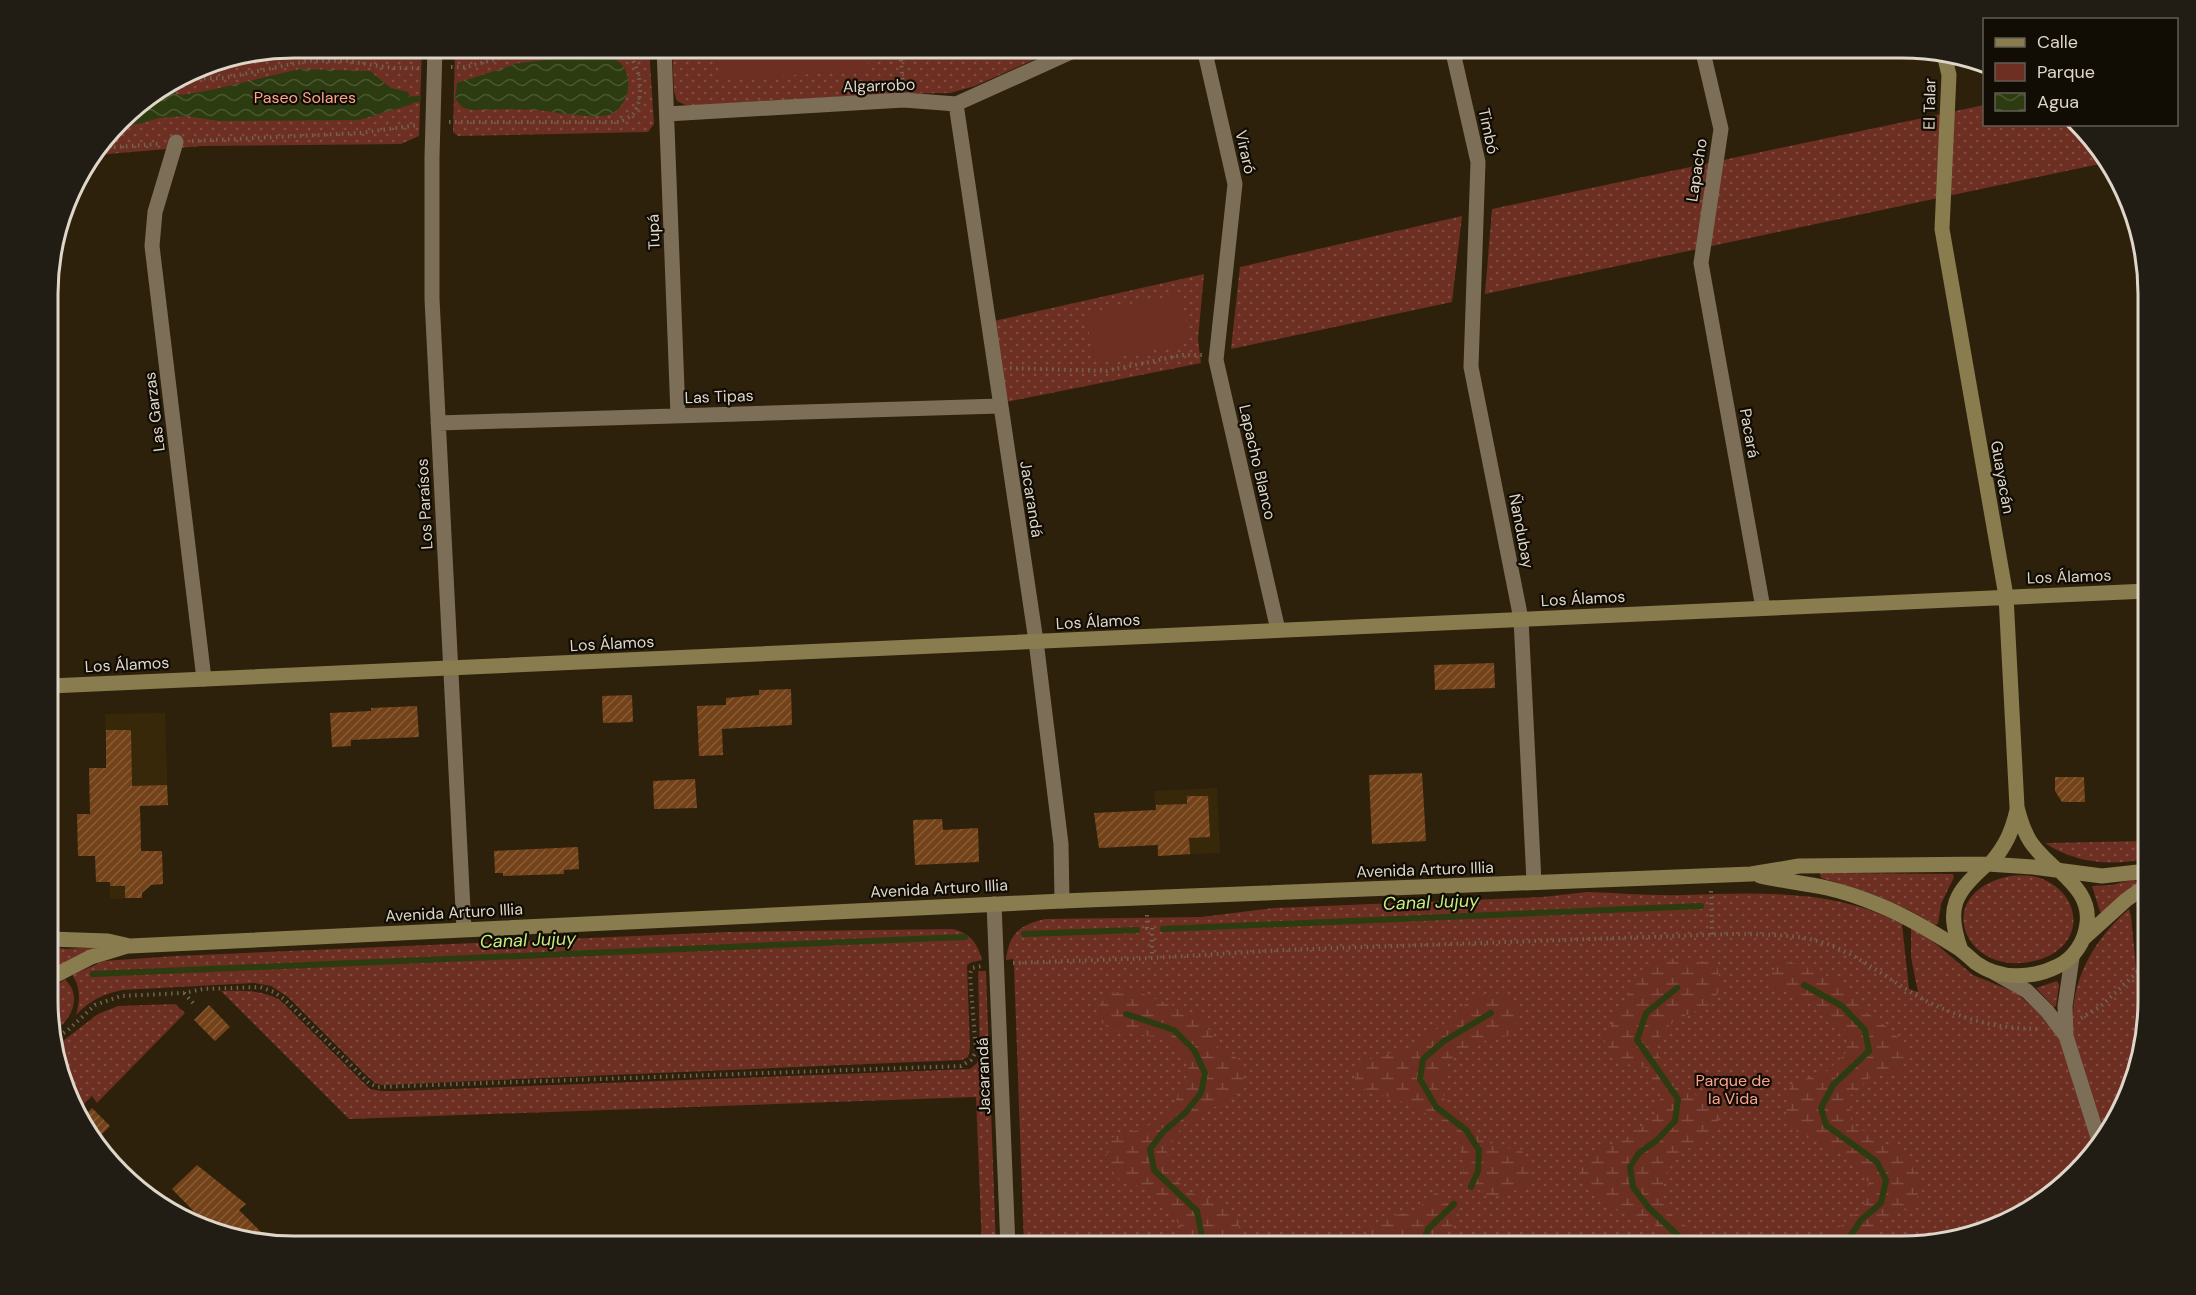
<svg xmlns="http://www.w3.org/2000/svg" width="2196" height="1295" viewBox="0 0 2196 1295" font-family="'DM Sans',sans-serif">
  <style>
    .built { fill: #38280a }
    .green { fill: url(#green-dots) }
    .wetland { fill: url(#wetland-marsh) }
    .pitch { fill: #6c2f22 }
    .water { fill: url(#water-waves) }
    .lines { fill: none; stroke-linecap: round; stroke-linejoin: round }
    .stream { stroke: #2d3b11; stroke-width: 6 }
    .building { fill: url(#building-hatch) }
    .path { stroke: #6f6552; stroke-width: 4; stroke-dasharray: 1.5 4.5; stroke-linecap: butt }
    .street { stroke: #7d6e57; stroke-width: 15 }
    .secondary { stroke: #897c4f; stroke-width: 15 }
    .labels { text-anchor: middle; stroke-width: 4.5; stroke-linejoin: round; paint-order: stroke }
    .street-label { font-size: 16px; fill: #ded6c9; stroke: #110c04 }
    .park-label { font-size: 16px; fill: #fda38f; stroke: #110c04 }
    .water-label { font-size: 18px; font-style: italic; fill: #c8ee84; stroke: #110c04 }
    .rim { fill: none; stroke: #ded6c9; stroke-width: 3 }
  </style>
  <defs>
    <pattern id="green-dots" width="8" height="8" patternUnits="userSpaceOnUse" patternTransform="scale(1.5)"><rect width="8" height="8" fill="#6c2f22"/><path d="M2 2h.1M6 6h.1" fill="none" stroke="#814c41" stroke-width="1.8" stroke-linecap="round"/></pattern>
    <pattern id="wetland-marsh" width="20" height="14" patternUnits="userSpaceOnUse" patternTransform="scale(1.5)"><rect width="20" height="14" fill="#6c2f22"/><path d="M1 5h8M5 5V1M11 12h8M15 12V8" fill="none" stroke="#814c41"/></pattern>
    <pattern id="water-waves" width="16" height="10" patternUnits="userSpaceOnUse" patternTransform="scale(1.5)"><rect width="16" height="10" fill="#2d3b11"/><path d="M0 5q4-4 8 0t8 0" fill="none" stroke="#4b5732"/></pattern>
    <pattern id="building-hatch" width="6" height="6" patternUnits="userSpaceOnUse" patternTransform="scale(1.5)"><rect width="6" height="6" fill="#744219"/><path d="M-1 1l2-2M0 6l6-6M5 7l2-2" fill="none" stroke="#875d39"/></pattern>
  </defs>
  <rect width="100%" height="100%" fill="#2d210b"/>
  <!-- built -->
  <path class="built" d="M165,713L168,805L140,806L142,898L110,899L105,714Z
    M1217,788L1220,853L1157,856L1154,791Z"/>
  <!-- green -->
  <path class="green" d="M294,48H422L419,136L401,144L202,146L96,155L132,109L200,67Z
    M455,48H649L654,124L648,132L458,136L453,132Z
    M672,48H1060L975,86L950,93L885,94L698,105H685L677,101L674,92Z
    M1984,105V124L2071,125L2107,158L2109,162L1485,294L1492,209Z
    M1462,216L1452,302L1231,349L1240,267Z
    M1204,274L1198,339L1201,363L1006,402L994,321Z
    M2147,841V858C2112,867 2075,863 2045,843Z
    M1820,873L1953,874L1954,877L1941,904L1938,924L1935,925C1899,902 1862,889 1821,878Z
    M2010,876C2019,875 2029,875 2037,877C2084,892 2087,946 2038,960C1965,981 1928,893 2010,876Z
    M2132,880H2135L2137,883L2103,912H2100L2092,886L2111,885Z
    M1587,892C1619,893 1651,896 1683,895C1757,893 1834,888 1902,924L1909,989L1918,992L1911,957V928L1930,939L1973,975L2017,993L2040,1014L2047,1024L2073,1016C2074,973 2097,937 2129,909L2131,916L2136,968L2144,961L2140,913L2136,904L2147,895V1017L2115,1124L2076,1175L2025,1214L1918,1246L1024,1247L1014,966L1013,959L1006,960C1009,933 1020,925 1045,919L1201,917L1274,908L1543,897Z
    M952,929C970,933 977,942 982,960L972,962L967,965L970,1048L968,1057L962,1060L382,1085L375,1083L367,1076L288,997L271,986L254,983L122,990C102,994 90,1001 76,1015C80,1001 81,987 72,975L104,961L176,956L727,932Z
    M52,947L67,949L92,947V951L55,968Z
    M978,971H986L996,1247H982L976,1097L349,1119L221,991C242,991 261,989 280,1000L370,1089L382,1091H400L970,1069L977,1063L980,1053Z
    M65,979C68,983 72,987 73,992C78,1007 65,1028 50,1032V991Z
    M2057,981L2059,985L2056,1006L2054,1007L2036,988Z
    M175,1004L185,1013L97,1103L92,1096L79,1109L55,1047L98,1014L118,1006Z"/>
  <!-- wetland -->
  <path class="wetland" d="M1686,957L1717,965L1721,989L1709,1005L1673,1021L1654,1044L1664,1068L1720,1116L1713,1135L1675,1156L1660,1191L1670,1215L1717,1247H1671L1653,1223L1617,1209L1591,1194L1580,1171L1594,1151L1620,1142L1651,1121L1661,1097L1647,1068L1616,1062L1604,1039L1630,989L1648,962Z
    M1777,961L1805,965L1842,984L1866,1012L1895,1033L1908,1054L1900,1072H1875L1850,1096L1851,1124L1906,1155L1920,1182L1916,1204L1882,1218L1866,1247H1804L1806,1243L1837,1229L1864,1206L1869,1184L1857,1163L1824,1145L1798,1134L1786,1112L1790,1085L1827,1071L1845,1054L1850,1035C1827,1010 1799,998 1768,984Z
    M1135,991L1202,1017L1219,1048L1239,1059L1246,1086L1233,1099L1205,1111L1182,1126L1167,1151L1171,1174L1188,1192L1213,1200L1239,1220V1235L1229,1247H1176L1180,1226L1167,1206L1147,1189L1120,1180L1106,1164L1108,1139L1131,1131L1142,1130L1170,1111L1186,1081L1189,1064L1173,1042L1149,1036L1111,1030L1097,1019L1098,1009L1107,993Z
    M1491,992L1509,997L1519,1014L1512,1035L1490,1039L1456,1052L1440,1078L1445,1103L1480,1137L1499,1148L1520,1149L1532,1165L1529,1183L1512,1192L1490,1198L1463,1178V1161L1456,1135L1429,1115L1394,1098L1372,1093L1355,1084V1064L1412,1046L1450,1020L1470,999Z
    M1436,1192L1461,1217L1438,1239L1437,1247H1367L1366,1229L1384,1218L1416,1210Z"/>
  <!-- pitch -->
  <path class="pitch" d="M717,48H867L868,71L719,79Z
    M1181,294L1190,343L1095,362L1085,313Z"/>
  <!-- water -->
  <path class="water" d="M570,57C580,57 603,55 612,58C636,67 632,104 611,114C598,120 553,112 537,110C515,109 494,109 472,110L462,107L455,98L457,83L519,63Z
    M300,69L370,71L391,88L408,92L413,104L359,120L219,121L187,116L159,118L139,124L119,125L132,109L161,91L182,95L211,90Z"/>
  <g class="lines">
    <!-- stream -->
    <path class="stream" d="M403,100L418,99
      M1163,929L1701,906
      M1024,934L1137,930
      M93,974L965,937
      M1804,985L1842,1006L1865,1030L1869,1051L1833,1085L1821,1108L1826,1125L1877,1162L1886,1180L1881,1203L1861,1220L1843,1247
      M1677,988L1646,1013L1637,1040L1678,1099L1675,1121L1657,1140L1639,1153L1630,1167L1633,1187L1649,1208L1690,1247
      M1126,1014L1174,1030L1194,1050L1205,1073L1201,1093L1186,1112L1163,1132L1150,1149L1154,1170L1197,1211L1202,1237L1195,1247
      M1471,1187L1478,1171L1479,1150L1466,1130L1436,1107L1420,1079L1423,1059L1444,1041L1491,1013
      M1421,1247L1428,1229L1454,1204"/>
  </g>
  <!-- building -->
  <path class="building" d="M1494,663L1495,688L1435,690L1434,665Z
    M791,689L792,725L722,729L723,755L699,756L697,706L726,705V698L759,695V690Z
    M632,695L633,722L603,723L602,696Z
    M417,706L419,737L351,740V746L332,747L330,713L371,711V708Z
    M106,730H131L132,786L167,785L168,805L140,806L141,851H162L163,884L151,885L142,893V898H125V886H110V882H96L95,856H78L77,814H90L89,768H106Z
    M1422,773L1426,841L1372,844L1369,775Z
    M2055,777H2084L2085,802H2062L2055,791Z
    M695,779L697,808L654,809L653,781Z
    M1187,796H1208L1210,837L1189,838L1190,854L1158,856V845L1099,848L1094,813L1156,810V805L1187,804Z
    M942,819L943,830L978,828L979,862L915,865L913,820Z
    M578,847L579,869L564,870V874L503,876V873H495L494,851Z
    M209,1005L230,1027L215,1041L194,1020Z
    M92,1108L110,1126L94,1142L89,1137L82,1118Z
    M197,1165L246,1204L239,1210L273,1244L230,1239L213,1231L172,1189Z"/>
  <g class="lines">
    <!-- path -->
    <path class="path" d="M900,48L903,85
      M451,67H466L511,55L578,48
      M180,79L224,78L307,61H347L392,68H420
      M449,122H620C624,120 630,117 633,114C647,97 640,51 615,48
      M192,141L360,133L418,125
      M102,148L158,144
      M1010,368L1106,371L1183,355H1202
      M1711,891L1712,935
      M1147,915V928H1152V958
      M1013,963L1152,958L1283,950L1732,934C1764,935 1796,933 1827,944C1858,955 1885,977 1914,994C1953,1017 1994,1029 2040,1029
      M184,993L194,1004
      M2081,1018L2100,1007L2147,963
      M53,1039L67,1031L95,1005L121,996L184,993L203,989L260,987L274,992L284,999L369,1083L377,1087L961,1066L971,1060L976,1052L970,974L972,968L982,966"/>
    <!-- street -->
    <path class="street" d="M435,48L432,157V299L464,929
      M664,48L678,415
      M1204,48L1235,184L1216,360L1278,630
      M1452,48L1478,162L1471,367L1521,619L1534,882
      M1702,48L1721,129L1701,263L1763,608
      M956,104L1036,641L1061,844L1062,901
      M667,114L904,100L956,104L1080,48
      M176,142L155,212L152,246L204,679
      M438,423L1000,406
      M994,904L1008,1247
      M2072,958L2065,1006L2066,1036L2100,1144
      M1995,973L2027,991L2047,1011L2066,1036"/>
    <!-- secondary -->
    <path class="secondary" d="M1944,54L1949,75L1942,229L2006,596L2017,807C2025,839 2032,847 2056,869
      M50,686L2147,591
      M1990,864C2005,847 2012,832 2017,810
      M1760,876C1782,881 1805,883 1827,888C1845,892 1862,898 1879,905C1906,916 1933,932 1958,948C1965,953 1970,958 1976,963C2000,980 2032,979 2058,966C2074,958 2085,942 2087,923C2090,900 2075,885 2059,870
      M2084,938L2126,900L2147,885
      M50,939L108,941L130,946L1062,901L1751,874L1799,866L1987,864L2033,867L2102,876L2147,871
      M1961,950C1945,907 1955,893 1987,864
      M50,978L91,957L127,946"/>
  </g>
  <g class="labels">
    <!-- street labels -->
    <g class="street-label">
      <text transform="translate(879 85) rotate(-2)" y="6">Algarrobo</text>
      <text transform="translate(1929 104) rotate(-89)" y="6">El Talar</text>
      <text transform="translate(1489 131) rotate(78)" y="6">Timbó</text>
      <text transform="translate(1246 152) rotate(77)" y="6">Viraró</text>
      <text transform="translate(1696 170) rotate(-81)" y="6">Lapacho</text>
      <text transform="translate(653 232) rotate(-92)" y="6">Tupá</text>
      <text transform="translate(719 396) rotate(-2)" y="6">Las Tipas</text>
      <text transform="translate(154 412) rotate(-97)" y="6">Las Garzas</text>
      <text transform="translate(1750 433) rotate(80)" y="6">Pacará</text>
      <text transform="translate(1258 462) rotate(77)" y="6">Lapacho Blanco</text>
      <text transform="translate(2003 477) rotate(80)" y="6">Guayacán</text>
      <text transform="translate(1032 499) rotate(81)" y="6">Jacarandá</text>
      <text transform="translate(424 504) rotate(-93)" y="6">Los Paraísos</text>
      <text transform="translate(1522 531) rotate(79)" y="6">Ñandubay</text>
      <text transform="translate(2069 576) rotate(-2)" y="6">Los Álamos</text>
      <text transform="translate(1583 598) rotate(-3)" y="6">Los Álamos</text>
      <text transform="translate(1098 621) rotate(-3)" y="6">Los Álamos</text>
      <text transform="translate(612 643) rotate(-3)" y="6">Los Álamos</text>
      <text transform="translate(127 664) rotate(-3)" y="6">Los Álamos</text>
      <text transform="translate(1425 869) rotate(-2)" y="6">Avenida Arturo Illia</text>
      <text transform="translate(939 888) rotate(-3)" y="6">Avenida Arturo Illia</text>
      <text transform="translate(454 912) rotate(-3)" y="6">Avenida Arturo Illia</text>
      <text transform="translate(983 1076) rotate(-92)" y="6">Jacarandá</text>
    </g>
    <!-- park labels -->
    <g class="park-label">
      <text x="305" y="103">Paseo Solares</text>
      <text x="1733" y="1086">Parque de<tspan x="1733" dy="18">la Vida</tspan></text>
    </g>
    <!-- water labels -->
    <g class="water-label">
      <text transform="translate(1431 902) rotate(-2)" y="6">Canal Jujuy</text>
      <text transform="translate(528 940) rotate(-2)" y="6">Canal Jujuy</text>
    </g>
  </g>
  <!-- crop -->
  <path d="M0 0H2196V1295H0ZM294 58H1902A236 236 0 0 1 2138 294V1000A236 236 0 0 1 1902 1236H294A236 236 0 0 1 58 1000V294A236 236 0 0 1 294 58Z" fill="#211c14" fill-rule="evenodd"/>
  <path class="rim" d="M294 58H1902A236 236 0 0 1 2138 294V1000A236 236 0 0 1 1902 1236H294A236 236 0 0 1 58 1000V294A236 236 0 0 1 294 58Z"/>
  <!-- legend -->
  <rect x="1983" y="18" width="195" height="108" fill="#110c04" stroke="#635d53" stroke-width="1.5"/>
  <rect x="1995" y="38" width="30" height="9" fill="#897c4f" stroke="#635d53" stroke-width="1.5"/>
  <text x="2037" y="48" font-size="18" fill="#ded6c9">Calle</text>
  <rect x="1995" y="63" width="30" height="18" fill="#6c2f22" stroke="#635d53" stroke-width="1.5"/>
  <text x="2037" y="78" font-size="18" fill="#ded6c9">Parque</text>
  <rect x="1995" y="93" width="30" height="18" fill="url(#water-waves)" stroke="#635d53" stroke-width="1.5"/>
  <text x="2037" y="108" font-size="18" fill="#ded6c9">Agua</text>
</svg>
